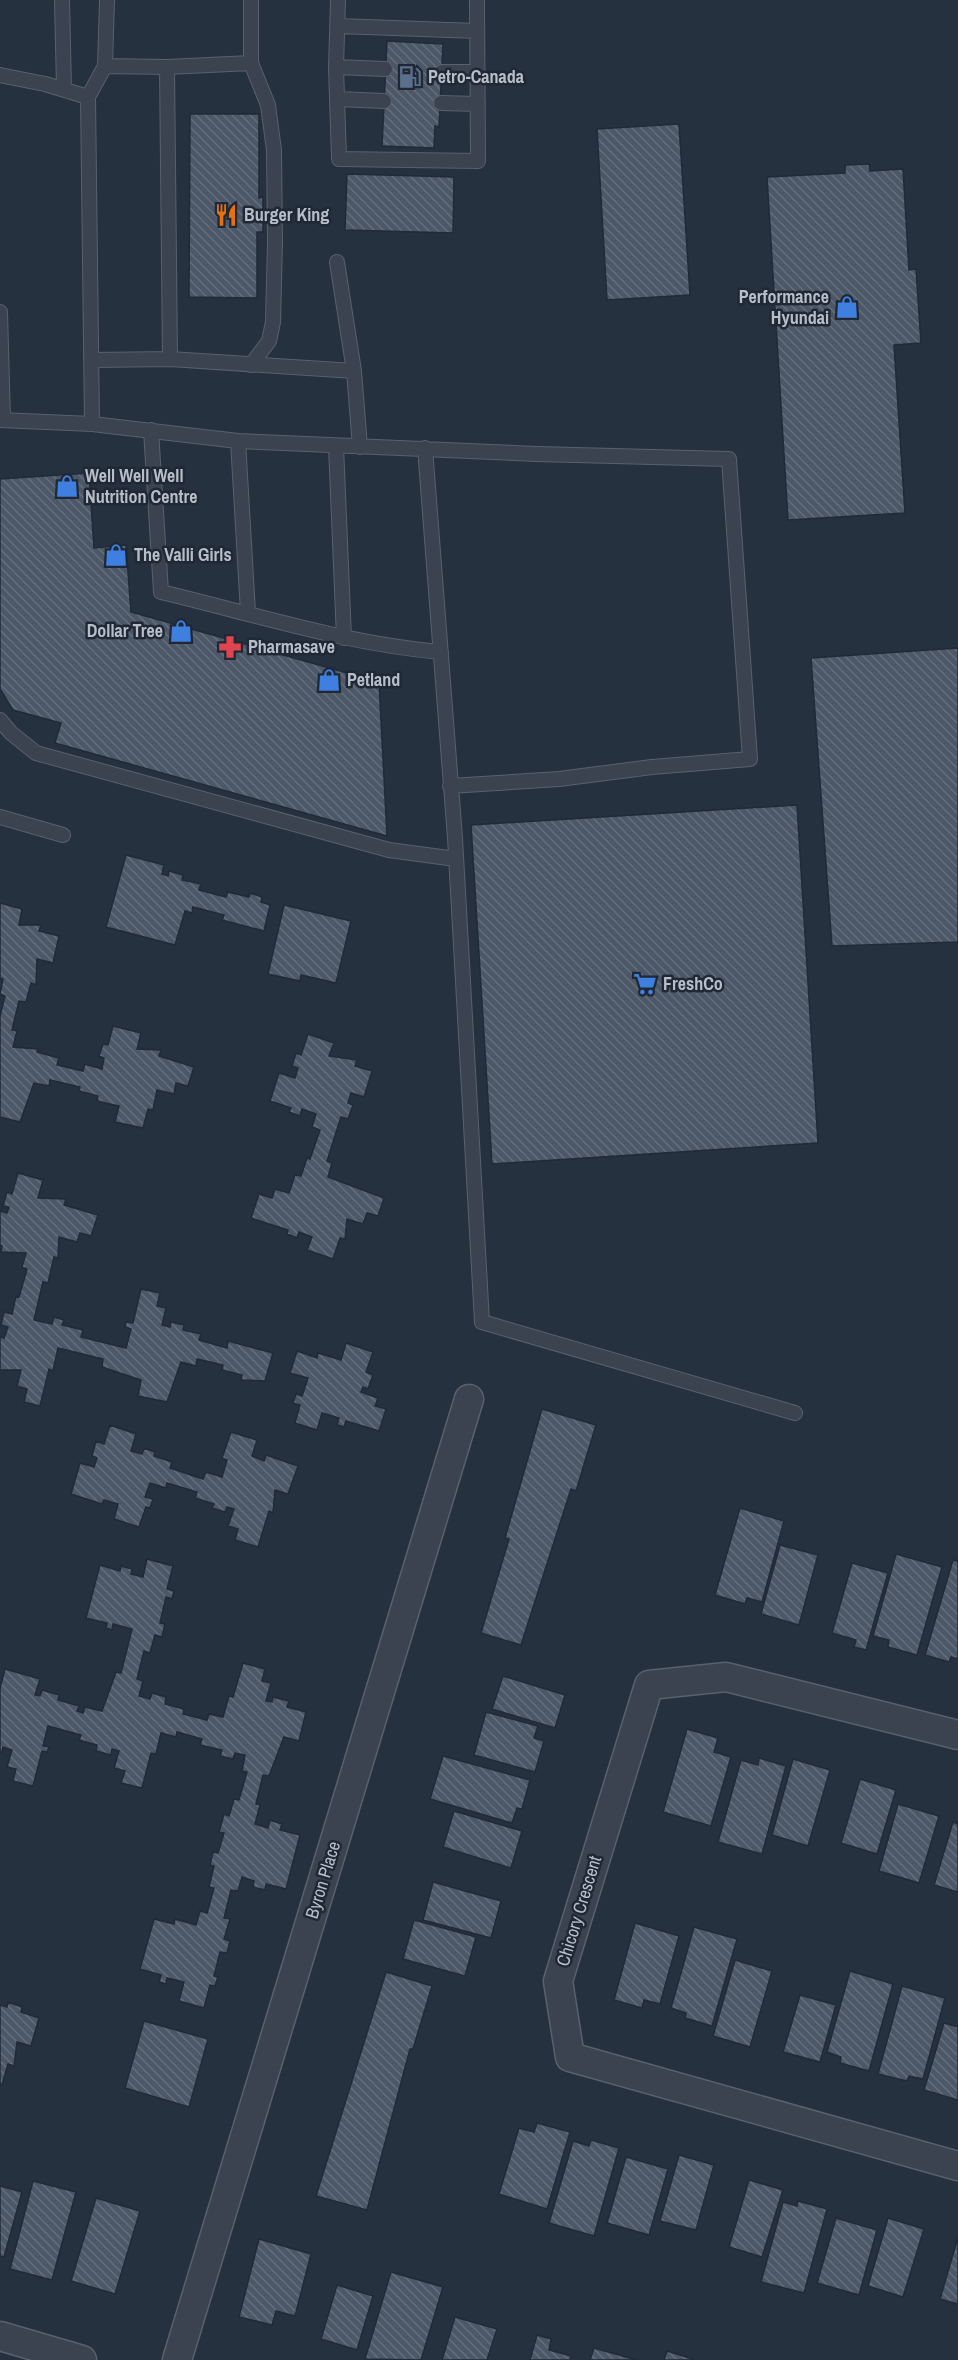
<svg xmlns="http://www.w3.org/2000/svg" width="958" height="2360" viewBox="0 0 958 2360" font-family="'Archivo Narrow',sans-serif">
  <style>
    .building { fill: url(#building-back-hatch); stroke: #212a36; stroke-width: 1.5 }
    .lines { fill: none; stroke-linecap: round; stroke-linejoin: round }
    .service-casing { stroke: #58616c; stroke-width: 16 }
    .minor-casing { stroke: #58616c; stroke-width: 31 }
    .service { stroke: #3a434f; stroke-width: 14 }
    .minor { stroke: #3a434f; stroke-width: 28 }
    .labels { text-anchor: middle; stroke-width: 5; stroke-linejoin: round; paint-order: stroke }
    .poi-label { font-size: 18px; font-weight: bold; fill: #b6bec9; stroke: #1f2834; text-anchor: start }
    .street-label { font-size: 18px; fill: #b6bec9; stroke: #1f2834 }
  </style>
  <defs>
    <pattern id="building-back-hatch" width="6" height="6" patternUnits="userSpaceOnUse" patternTransform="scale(1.5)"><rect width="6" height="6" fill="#4c5867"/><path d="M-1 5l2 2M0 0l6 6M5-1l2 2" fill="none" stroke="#646e7b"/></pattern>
  </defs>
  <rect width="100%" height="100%" fill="#26313f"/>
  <!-- building -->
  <path class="building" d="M387,41L443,44L439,127L435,126L434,148L382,146Z
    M190,114H259V198L263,197V232H257V298L189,297Z
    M679,124L690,295L607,300L597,129Z
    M869,164L870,171L903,169L909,270L916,269L921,343L894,345L905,513L788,520L767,177L845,173V165Z
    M347,174L454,177L453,233L345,230Z
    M89,473L94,548L126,545L131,612L379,682L387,836L55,743L61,723L13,710L0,689V479Z
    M958,648V942L832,946L811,658Z
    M797,805L818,1143L492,1164L471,825Z
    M126,855L164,865L162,874L168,876L169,871L183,875L182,880L201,884L199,890L226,897L228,892L249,897L250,893L262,897L261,902L270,905L264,931L222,920L224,915L193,907L192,913L185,911L175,945L106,927Z
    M0,903L22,909L19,925H41L39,931L59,936L53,963L37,959L36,985L31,983L26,1002L19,1001L12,1030L17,1031L13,1047L38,1049L37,1052L59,1058L57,1065L83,1071L85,1064L102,1069L104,1058L99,1056L103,1044L108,1045L113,1026L141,1033L137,1049L161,1050L159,1056L194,1067L188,1086L176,1083L174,1094L157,1090L153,1110L148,1109L143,1128L115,1122L119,1106L97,1101L98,1096L79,1091L80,1087L50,1080L49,1086L34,1083L20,1122L0,1117V1016L5,996L0,994L3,979L0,978Z
    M284,905L351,921L336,983L301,975L300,981L268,974Z
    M308,1034L334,1043L329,1056L357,1060L355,1066L372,1071L364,1097L351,1093L348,1103L353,1105L348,1119L341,1117L327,1161L332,1163L328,1177L384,1198L378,1216L367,1213L363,1224L347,1219L345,1239L340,1238L333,1259L307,1250L312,1237L299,1232L297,1238L287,1234L288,1230L251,1218L259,1194L272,1198L275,1189L289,1193L295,1175L301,1176L307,1158L310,1159L320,1130L312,1127L316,1114L302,1109L300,1116L289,1112L291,1108L270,1101L279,1073L295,1078L298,1068L292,1066L296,1053L301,1055Z
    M18,1173L43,1180L38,1198L66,1199L64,1205L98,1215L91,1236L80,1233L77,1242L59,1237L58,1258L54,1257L48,1283L43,1282L34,1320L52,1324L54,1317L64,1320L62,1325L83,1330L81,1337L126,1348L131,1329L125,1327L126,1322L133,1323L141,1289L160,1293L157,1306L166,1308L162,1325L170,1327L171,1322L184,1325L183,1330L201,1334L199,1340L227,1348L228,1341L273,1353L265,1381L241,1380L242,1375L222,1370L223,1365L197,1359L196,1366L181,1362L167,1402L138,1396L141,1380L102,1367L103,1359L58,1348L53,1371L49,1369L40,1406L24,1402L27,1389L17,1386L21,1370H0V1337L4,1338L8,1327L1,1325L4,1312L12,1314L16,1296L19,1297L27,1269L22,1267L26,1253L1,1252L2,1246L0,1245V1211L7,1213L9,1207L3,1206L7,1192L12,1194Z
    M346,1343L373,1352L366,1372L373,1375L368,1389L363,1387L361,1392L378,1398L375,1406L386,1409L379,1431L346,1421L344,1427L337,1425L339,1418L322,1413L317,1430L295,1423L300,1405L293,1403L296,1394L302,1396L308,1378L290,1373L297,1351L317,1358L318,1353L341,1360Z
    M542,1409L596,1425L576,1491L571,1489L521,1645L481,1633L509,1539L505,1538Z
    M110,1425L136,1434L131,1451L142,1454L144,1448L155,1452L154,1456L172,1462L170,1468L203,1479L206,1472L222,1477L227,1460L222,1458L231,1432L257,1440L252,1456L264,1461L266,1455L298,1466L288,1494L275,1490L273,1513L269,1511L258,1547L235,1540L238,1529L228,1526L234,1509L227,1507L225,1512L212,1508L214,1504L195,1498L197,1492L167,1483L166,1488L150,1483L145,1497L153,1499L150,1508L146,1507L139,1527L114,1519L118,1504L104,1500L102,1504L71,1494L80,1463L94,1467L97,1458L92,1456L96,1441L104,1444Z
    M740,1508L784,1521L762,1602L747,1598L745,1604L715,1595Z
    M780,1545L818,1555L799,1625L761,1614Z
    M896,1554L942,1567L917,1655L888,1647L889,1640L873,1636Z
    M147,1559L173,1566L167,1589L174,1591L172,1599L166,1597L160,1623L165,1624L162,1637L155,1635L150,1653L144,1651L137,1679L143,1681L139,1696L150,1699L152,1693L166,1697L165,1704L184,1709L183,1714L207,1720L209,1714L223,1717L229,1696L233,1697L243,1663L265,1669L262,1681L271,1683L266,1701L272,1702L273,1697L289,1701L287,1707L306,1712L299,1741L284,1737L269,1776L263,1775L256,1804L260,1805L255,1824L268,1828L270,1820L282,1824L280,1830L300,1835L286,1889L266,1884L265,1890L253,1887L254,1881L242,1877L238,1891L231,1890L224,1918L230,1919L224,1939L230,1941L227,1953L220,1952L214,1976L218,1977L215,1986L210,1985L204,2008L179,2001L184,1982L167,1978L166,1984L159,1982L161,1975L140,1969L154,1919L174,1924L175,1919L196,1925L200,1911L207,1913L214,1888L209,1887L214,1866L210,1865L213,1852L218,1853L224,1833L219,1832L224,1814L229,1816L234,1799L239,1800L247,1772L242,1771L245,1755L235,1753L233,1759L220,1756L222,1750L200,1745L202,1739L177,1732L176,1737L161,1733L156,1754L151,1753L142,1788L121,1783L125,1771L114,1768L119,1751L112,1749L111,1755L96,1751L97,1745L79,1740L81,1735L48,1726L43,1746L49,1747L47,1752L42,1751L33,1786L13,1781L16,1769L7,1767L12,1750L3,1747L2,1752H0V1688L5,1669L40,1679L35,1695L40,1696L42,1690L59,1695L58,1700L79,1706L77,1711L83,1713L85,1707L102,1711L116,1672L121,1673L132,1629L113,1624L112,1630L106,1628L107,1623L86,1618L100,1565L120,1571L121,1566L132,1569L131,1574L143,1577Z
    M953,1560L958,1561V1659L951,1657L949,1662L925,1655Z
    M852,1563L888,1573L866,1650L854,1647L856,1640L832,1633Z
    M503,1676L565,1695L555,1728L492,1709Z
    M486,1712L538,1726L534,1738L544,1741L535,1772L474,1755Z
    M687,1729L718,1738L714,1752L731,1757L711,1826L663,1812Z
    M443,1756L530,1780L522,1809L517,1808L512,1823L430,1799Z
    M759,1758L786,1766L762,1854L718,1842L741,1760L758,1765Z
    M793,1759L830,1770L808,1846L772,1835Z
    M860,1779L896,1790L877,1854L841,1843Z
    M898,1804L939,1816L919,1883L879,1871Z
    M454,1811L522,1831L511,1868L443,1847Z
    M953,1822L958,1824V1892L934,1885Z
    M433,1882L501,1901L491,1938L423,1920Z
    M414,1920L476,1937L465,1976L403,1959Z
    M635,1923L679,1936L660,2004L644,2000L642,2008L614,2000Z
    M694,1927L737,1939L712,2026L685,2018L686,2013L671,2008Z
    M735,1960L772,1971L750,2047L713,2036Z
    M850,1971L893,1984L869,2071L840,2063L841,2057L827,2052Z
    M386,1972L432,1986L413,2049H410L367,2210L316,2196Z
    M902,1986L945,1998L923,2079L909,2076L907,2081L878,2074Z
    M800,1995L836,2005L820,2062L783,2052Z
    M8,2002L22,2007L21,2012L39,2018L31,2046L17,2042L14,2066L8,2064L2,2085L0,2084V2005L7,2007Z
    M144,2021L208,2039L189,2107L125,2088Z
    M944,2023L958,2027V2100L924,2090Z
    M537,2123L570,2132L547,2209L499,2194L519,2128L534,2132Z
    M591,2140L619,2148L594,2236L549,2223L573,2141L589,2146Z
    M679,2155L714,2165L696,2230L660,2221Z
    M626,2157L668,2169L649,2235L607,2223Z
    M749,2180L783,2190L762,2257L729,2247Z
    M33,2181L76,2192L52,2280L10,2269Z
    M0,2186L22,2192L4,2257L0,2256Z
    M96,2198L140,2211L115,2294L71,2281Z
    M798,2201L827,2209L804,2293L761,2282L783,2202L797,2206Z
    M836,2218L877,2230L859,2295L817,2283Z
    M888,2218L924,2229L903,2297L868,2286Z
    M958,2237V2304L940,2299Z
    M259,2239L311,2254L295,2316L276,2311L272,2325L239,2317Z
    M391,2272L443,2287L421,2360L365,2359Z
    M337,2285L373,2296L357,2350L321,2339Z
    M455,2317L497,2329L487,2360H442Z
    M537,2335L551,2339L549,2350L571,2356L570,2360H530Z
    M594,2348L637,2360H590Z
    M667,2351L693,2359V2360H664Z"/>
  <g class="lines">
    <!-- service casing -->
    <g class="service-casing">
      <path id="service" d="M62,0L64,89
        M338,0L336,67L339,159L478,161L477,0
        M338,26L477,31
        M105,66L107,0
        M167,67L170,359
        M336,67L385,69
        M442,72H478
        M0,75L45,84L88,97L105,66L167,67L251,63
        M88,97L92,424
        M338,99L384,101
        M441,103L478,104
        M0,312L3,420
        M91,360L170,359L354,371L337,262
        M251,365L269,341L273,322L275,242L274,150L268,105L251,63V0
        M354,371L360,447
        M0,420L92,424L238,441L537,454L729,459L750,759L652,767L559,779L450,786
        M151,430L161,592C254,614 346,644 441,652
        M238,441L248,612
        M336,446L344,638
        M425,448L455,838L482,1322L795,1413
        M0,720L11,733L36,753L389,850L456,859
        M0,817L63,835"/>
    </g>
    <!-- minor casing -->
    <g class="minor-casing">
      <path id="minor" d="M958,1735L726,1677L649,1685L558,1981L570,2057L958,2166
        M0,2336L82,2360
        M177,2360L469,1399"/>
    </g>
    <!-- service -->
    <use href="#service" class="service"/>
    <!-- minor -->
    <use href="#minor" class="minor"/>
  </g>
  <!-- icons -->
  <defs>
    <g id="fuel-bare" transform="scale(1.8)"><path d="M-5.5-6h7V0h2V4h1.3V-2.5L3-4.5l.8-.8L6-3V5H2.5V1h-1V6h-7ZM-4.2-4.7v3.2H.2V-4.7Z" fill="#5c6f8a" stroke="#1f2834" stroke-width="2.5" paint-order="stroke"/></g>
    <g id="restaurant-bare" transform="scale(1.8)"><path d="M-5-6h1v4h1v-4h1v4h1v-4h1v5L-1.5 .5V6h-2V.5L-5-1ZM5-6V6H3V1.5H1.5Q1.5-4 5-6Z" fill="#e8710a" stroke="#1f2834" stroke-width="2.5" paint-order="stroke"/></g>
    <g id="shop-bare" transform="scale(1.8)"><path d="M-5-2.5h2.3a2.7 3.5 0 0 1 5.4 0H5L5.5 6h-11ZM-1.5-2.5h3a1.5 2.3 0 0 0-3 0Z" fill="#3f7fe0" stroke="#1f2834" stroke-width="2.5" paint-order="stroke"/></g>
    <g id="pharmacy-bare" transform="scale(1.8)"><path d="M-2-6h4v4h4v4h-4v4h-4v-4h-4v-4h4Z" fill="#e0444e" stroke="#1f2834" stroke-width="2.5" paint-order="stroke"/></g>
    <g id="supermarket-bare" transform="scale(1.8)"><path d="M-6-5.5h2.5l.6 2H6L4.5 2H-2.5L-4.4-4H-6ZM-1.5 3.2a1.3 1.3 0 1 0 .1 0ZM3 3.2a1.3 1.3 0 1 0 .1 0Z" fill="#3f7fe0" stroke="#1f2834" stroke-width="2.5" paint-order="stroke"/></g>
  </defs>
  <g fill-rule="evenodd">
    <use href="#fuel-bare" x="410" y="77"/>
    <use href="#restaurant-bare" x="226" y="215"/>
    <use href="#shop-bare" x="847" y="307"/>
    <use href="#shop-bare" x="67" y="486"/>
    <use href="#shop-bare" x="116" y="555"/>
    <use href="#shop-bare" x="181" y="631"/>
    <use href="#pharmacy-bare" x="230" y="647"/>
    <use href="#shop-bare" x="329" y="680"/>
    <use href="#supermarket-bare" x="645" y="984"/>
  </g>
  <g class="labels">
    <!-- poi labels -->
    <g class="poi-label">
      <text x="428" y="83">Petro-Canada</text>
      <text x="244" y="221">Burger King</text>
      <text x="829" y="303" text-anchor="end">Performance<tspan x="829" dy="21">Hyundai</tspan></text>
      <text x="85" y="482">Well Well Well<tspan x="85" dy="21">Nutrition Centre</tspan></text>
      <text x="134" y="561">The Valli Girls</text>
      <text x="163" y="637" text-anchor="end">Dollar Tree</text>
      <text x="248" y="653">Pharmasave</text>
      <text x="347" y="686">Petland</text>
      <text x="663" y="990">FreshCo</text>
    </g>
    <!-- street labels -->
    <g class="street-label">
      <text transform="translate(323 1880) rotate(-73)" y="6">Byron Place</text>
      <text transform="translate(579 1911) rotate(-73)" y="6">Chicory Crescent</text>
    </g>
  </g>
</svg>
